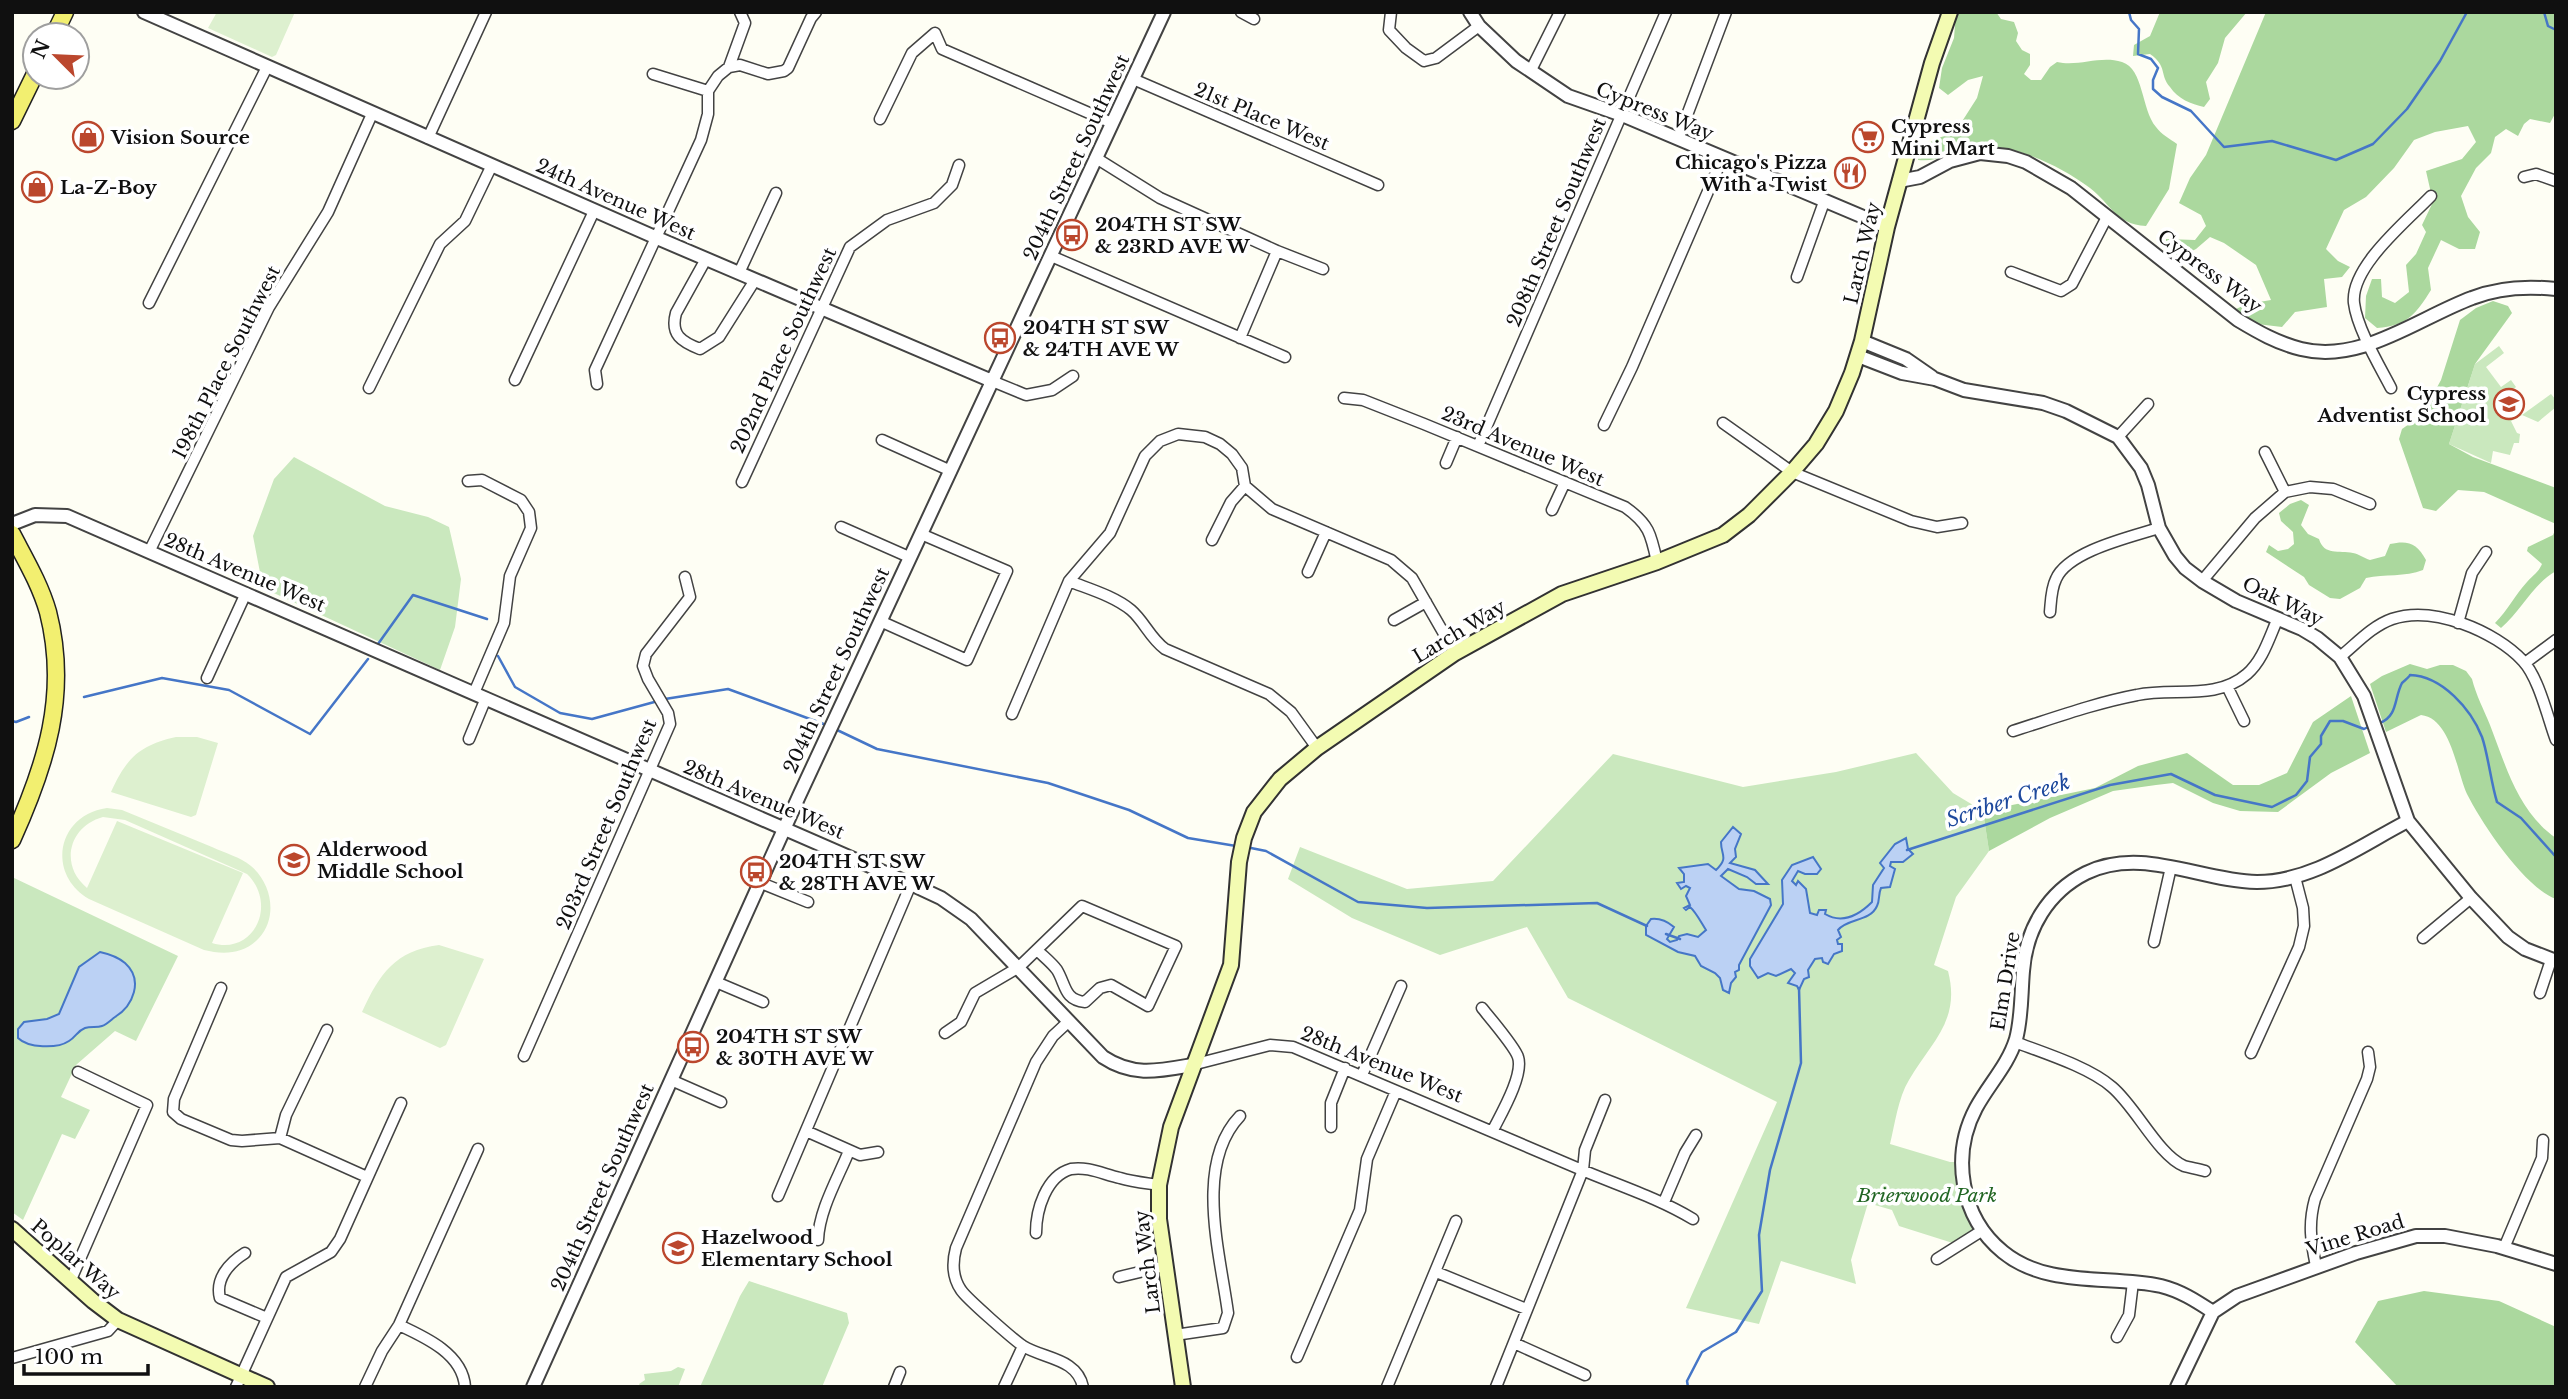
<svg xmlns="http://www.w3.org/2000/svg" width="2568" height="1399" viewBox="0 0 2568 1399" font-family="'Libre Baskerville',serif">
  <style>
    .green { fill: #cae8be }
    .forest { fill: #abd89e }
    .pitch { fill: #ddf0cf; fill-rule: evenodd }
    .water { fill: #bbd1f4; stroke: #4576c7; stroke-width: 2 }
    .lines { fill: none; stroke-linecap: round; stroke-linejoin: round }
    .stream { stroke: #4576c7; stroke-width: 2.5 }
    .minor-casing { stroke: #434343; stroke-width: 13 }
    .tertiary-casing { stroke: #434343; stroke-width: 16 }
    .secondary-casing { stroke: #323232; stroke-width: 18 }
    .primary-casing { stroke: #212121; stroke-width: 19 }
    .minor { stroke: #fff; stroke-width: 10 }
    .tertiary { stroke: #fff; stroke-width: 12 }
    .secondary { stroke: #f3fbb2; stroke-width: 14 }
    .primary { stroke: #f2ef70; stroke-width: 16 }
    .labels { text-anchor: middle; stroke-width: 7; stroke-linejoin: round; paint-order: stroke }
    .street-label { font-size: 19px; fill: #101010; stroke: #fff }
    .poi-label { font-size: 19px; font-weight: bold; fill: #101010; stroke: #fff; text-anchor: start }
    .park-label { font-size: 19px; font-style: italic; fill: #226624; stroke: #fff }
    .water-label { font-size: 21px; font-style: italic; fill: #1e499d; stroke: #fff }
  </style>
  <rect width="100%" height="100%" fill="#fefef4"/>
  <!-- green -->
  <path class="green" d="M2499,346L2504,353L2486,367L2501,387L2511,380L2516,387L2507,395L2522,415L2551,394L2556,400V407L2538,422L2522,415L2511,421L2517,433L2520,434L2519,443H2514L2510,455L2493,451L2491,463L2449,444L2475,364Z
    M294,457L385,506L428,517L449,527L461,579L455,627L440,670L263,588L253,536L274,479Z
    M1916,753L1953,793L1983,811L1989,851L1956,897L1934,965L1948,971C1961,1021 1931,1042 1909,1080C1898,1098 1895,1124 1890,1144L1950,1162H1961L1983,1230L1959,1245L1899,1226L1892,1210L1868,1203L1851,1260L1856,1284L1781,1261L1759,1324L1686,1308L1777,1102L1568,998L1527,927L1440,955L1352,918L1288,879L1300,847L1407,889L1493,881L1613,754L1743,787L1836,772Z
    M12,877L178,956L136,1041L115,1031L76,1065L61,1097L90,1110L75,1139L62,1134L23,1220L12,1212Z
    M749,1281L847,1313L849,1323L822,1387H700L740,1296Z
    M678,1367L685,1369L678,1387H641L639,1384L645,1380L644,1374L671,1371Z"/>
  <!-- forest -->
  <path class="forest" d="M1956,12H1996L2001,19L2014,22L2018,33L2016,41L2022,50L2030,54V65L2024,74L2031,80H2041L2050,67L2057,62C2079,67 2100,55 2122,62C2144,69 2141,109 2156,127C2161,134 2170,139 2177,144L2169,189L2146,226C2115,224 2112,205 2090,188C2070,173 2047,161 2023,153C2009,148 1991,145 1976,148C1955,152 1939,162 1918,160C1922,142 1938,137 1954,134L1977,98L1983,76L1968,80L1948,95L1939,88L1942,68L1954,38Z
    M2160,12H2247L2225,38L2218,63L2206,82L2210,99L2204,107C2191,104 2178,99 2170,87C2159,74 2168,67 2150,54L2133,56L2134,45L2150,36Z
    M2266,12H2556V112L2550,123L2530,119L2524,124L2518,136L2506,129L2495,137L2491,153L2476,168L2461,196L2468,217L2480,232L2475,249H2459L2441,240L2428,268L2431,290C2416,314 2407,326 2377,328L2365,318L2366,296L2372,279H2381L2382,297L2395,303L2409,292L2406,265L2416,254L2426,232L2422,225L2433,202L2426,171L2462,159L2476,142L2468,126L2435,132L2414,140L2394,168L2366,197L2344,210L2326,249L2338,261L2350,267L2342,277L2324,279L2327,307L2295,312L2282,327L2257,324L2236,309L2247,304L2271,300L2256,265L2224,243L2210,237L2196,249L2180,257L2166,249V239L2195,240L2206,226L2201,215L2179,203L2190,178L2206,155Z
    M2493,301L2508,306L2512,313L2475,364L2449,444L2473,457L2556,488V524L2484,492L2458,490L2436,511L2423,508L2399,439L2402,429L2422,415L2441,380L2460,320L2476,308Z
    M2301,500L2309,505L2301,525L2308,534L2319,539C2324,556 2339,550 2353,553C2359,554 2364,558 2370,560L2385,556L2390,544C2408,540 2417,543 2426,560L2423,570C2405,577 2385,574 2366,578L2360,588L2340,599L2330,598L2309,585L2304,577L2266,552L2269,545L2278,551L2288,549L2294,544L2293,532L2281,521L2279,513L2290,504Z
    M2556,528V571C2532,585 2522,610 2501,628L2495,623C2508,610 2515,595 2527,582C2533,575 2538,573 2542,564L2527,551L2528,547L2553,535Z
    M2410,664L2427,669L2440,665H2453L2466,671L2472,679C2476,695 2484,710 2490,725C2506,766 2518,812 2556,838V899C2525,888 2482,824 2467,794C2457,773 2451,718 2421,715L2386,732L2370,684L2382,676Z
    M2351,696L2370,753L2331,773L2278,812L2240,811L2213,803L2173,783L2156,785L2113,791L2050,818L1989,851L1983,811L2095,788L2138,766L2187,753L2233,785H2259L2287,773L2313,722Z
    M2424,1291L2499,1301L2556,1327V1387H2398L2355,1342L2378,1301Z"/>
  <!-- pitch -->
  <path class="pitch" d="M217,12H295L276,55L272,57L208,28Z
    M176,737H197L218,743L196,815L191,817L111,792C126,759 139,745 176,737Z
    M107,808L122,810C152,822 182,835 212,847C225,853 240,857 251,866C272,884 278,917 259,938C244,954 224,955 204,950L89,899C46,874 57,815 107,808ZM103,817L125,820L247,874C278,904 254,956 212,943L243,873L117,821L87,888C59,865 69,826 103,817Z
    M439,945L484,959L446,1045L440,1048L362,1012C380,973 395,951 439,945Z"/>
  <!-- water -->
  <path class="water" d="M1733,827L1741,834L1735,849L1736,857L1730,863L1755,870L1768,884H1756L1747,877L1728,869L1721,876L1739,889L1754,891L1770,899L1771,905L1739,965V970L1735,972L1736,977L1731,983L1729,993L1723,990L1720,978L1715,973L1701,966L1695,956L1678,952L1646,935V926L1651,919C1659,918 1668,922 1674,927L1667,939L1670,942L1677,940L1679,936L1687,934L1698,937L1706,930C1702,924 1696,912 1690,907L1686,910L1684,908L1690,905L1686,896L1690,888L1686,886L1681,889L1677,883L1684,882V874L1679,868L1708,864L1716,870C1729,857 1721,856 1721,842Z
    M1906,838L1908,849L1913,854L1903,862H1891L1890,866L1895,869L1890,887L1881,888C1878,895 1880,900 1877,906C1870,922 1848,918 1838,930L1841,937L1837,940L1838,944H1842V951L1834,954L1828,964L1823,962L1822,958L1815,959L1808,970L1809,977L1804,979L1799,990L1797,986L1788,983L1795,973L1791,969L1776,976L1768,973L1758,978L1750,966V959L1783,904L1782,880L1792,865L1813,857L1821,869L1817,874H1805L1798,871L1792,881L1796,885L1798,881L1806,889L1810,913L1817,915L1819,910H1826L1825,914C1842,924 1859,915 1872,902L1873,885L1884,868L1880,863L1895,844Z
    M100,952C109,954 118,957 125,963C144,980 133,1006 115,1017C111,1020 106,1025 102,1026C97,1028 91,1026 85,1028C77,1031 76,1037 69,1041C57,1049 28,1048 18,1038V1029L24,1022L47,1019L59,1014L79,967Z"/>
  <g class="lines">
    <!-- stream -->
    <path class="stream" d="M2129,12L2131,20L2139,29L2138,54L2151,59L2158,68L2153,80V89L2162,97L2191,111L2224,147L2272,141L2336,160L2373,144L2407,109L2440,61L2467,12
      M2544,12L2548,26L2556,30
      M378,644L413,595L487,619
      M498,656L515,687L560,713L592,719L658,701
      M84,697L162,678L229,690L310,734L368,659
      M665,699L728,689L829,726
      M12,721L16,722L29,717
      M2380,723C2398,716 2394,698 2402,683C2402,683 2410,676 2410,675C2442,676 2471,709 2482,737C2488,754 2491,783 2497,802L2521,818L2556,857
      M835,729L877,749L1048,783L1129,810L1188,838L1236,846
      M1246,847L1266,851L1358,902L1427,908L1597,903L1647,926
      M1907,850L2110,785L2171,774L2215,795L2272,807L2296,795L2307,781L2310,757L2321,744V736L2330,721H2343L2364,729L2370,726
      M1666,934L1680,939
      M1688,1387L1687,1381L1702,1352L1736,1332L1762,1291L1759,1235L1770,1170L1801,1063L1799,988"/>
    <!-- minor casing -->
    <g class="minor-casing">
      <path id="minor" d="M1241,12L1254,19
        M1391,12L1389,30L1406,48L1424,61L1436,58L1479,26
        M729,67L745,23L740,12
        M1531,70L1560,12
        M653,74L708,91
        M1133,79L1378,185
        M880,119L912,53L935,33L942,49L1112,123
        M428,138L486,12
        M1678,139L1726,12
        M1096,158L1160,198L1277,251L1323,269
        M2524,177L2536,174L2556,181
        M1051,256L1285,357
        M706,259L676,313C670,335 682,342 700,349L719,337L755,280
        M2011,272L2061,291L2072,284L2107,217
        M739,273L776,193
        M1797,277L1824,202
        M149,303L267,67
        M1240,338L1277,251
        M515,380L594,211
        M992,381L1026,395L1052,390L1073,376
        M597,384L595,370L701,140L708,114V91L718,76L729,67L740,65L768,74L784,71L788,68L811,18L816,12
        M369,388L440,244L465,221L492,165
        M2391,388C2379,365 2357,328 2354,303C2350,267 2407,221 2431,196
        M1344,398L1363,400L1424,424L1625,507C1649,524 1651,534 1657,562
        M1723,423L1792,472L1911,521L1937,527L1962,523
        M1604,425L1632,367L1722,159
        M2118,437L2148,404
        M882,440L951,471
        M1478,446L1666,12
        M2265,452L2285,492
        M1446,463L1457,437
        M468,481L482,480L521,500L529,512L531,528L510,576L504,623L474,693
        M742,482L850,247L887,220L934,203L952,185L959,165
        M1552,510L1565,482
        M841,527L909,557
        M1212,540L1231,502L1245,486
        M149,552L269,307L328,212L372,114
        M1308,572L1326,532
        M1069,581C1089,589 1114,596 1131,610C1144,621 1150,638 1165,649L1269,694L1291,712L1317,748
        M2202,581L2255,518L2285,492L2310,487L2333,489L2370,504
        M2050,612C2051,601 2051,589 2056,579C2068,551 2131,537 2159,528
        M1394,620L1426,602
        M880,621L967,660L1007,571L921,534
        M2458,623L2472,573L2486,552
        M2340,657C2356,644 2372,626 2392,619C2433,605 2495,631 2523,661C2539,678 2548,719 2556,740
        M2525,663L2556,640
        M207,678L246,593
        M2227,686L2244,721
        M1012,714L1069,581L1110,533L1145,456L1160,441L1178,434L1205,437L1220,444L1232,454L1242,468L1245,486L1272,509L1391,560L1412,578L1455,653
        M2013,731C2054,718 2095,703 2137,695C2173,687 2216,701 2247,674C2263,660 2269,638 2278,618
        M469,739L486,698
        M761,883L808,902
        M2423,938L2471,898
        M2154,942L2171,867
        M716,982L763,1002
        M221,988L174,1099L173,1112L181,1119L231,1140L242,1141L280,1138L367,1177
        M2540,993L2551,960
        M1482,1008C1490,1018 1515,1047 1518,1057C1524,1075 1501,1114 1493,1130
        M1068,1022L1053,1036L1036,1062L956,1248C952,1263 952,1277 961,1290C966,1298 1014,1340 1023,1346C1044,1359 1077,1358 1083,1387
        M945,1033L961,1022L975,993L1019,967L1082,906L1176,946L1148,1006L1111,985L1100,988L1085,1002C1064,1000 1066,985 1057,970C1052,963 1043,956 1037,950
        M2015,1042C2044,1053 2089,1067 2112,1087C2136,1107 2158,1155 2184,1166C2191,1168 2199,1169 2205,1171
        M2251,1053L2299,947L2304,926L2303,908L2295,877
        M524,1056L670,724L668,713L648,679L643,666L646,654L690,597L685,577
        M1192,1065L1270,1045L1293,1047C1389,1087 1485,1129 1582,1170C1620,1186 1658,1198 1693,1219
        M1362,1075L1401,986
        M671,1080L721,1102
        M1331,1127V1103L1345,1068
        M806,1131L860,1155L878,1152
        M280,1138L286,1115L327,1030
        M778,1196L911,884
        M1664,1202L1685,1153L1696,1135
        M1036,1233C1036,1210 1046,1176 1071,1169C1088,1166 1105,1175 1120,1178C1133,1182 1146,1183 1159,1185
        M818,1240C819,1210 838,1178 849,1151
        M2504,1248L2542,1158L2543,1140
        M245,1253C229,1263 215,1279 220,1298L267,1318
        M1937,1259L1983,1230
        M2316,1266C2311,1242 2308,1224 2315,1199L2367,1079L2370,1067L2368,1052
        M1436,1272L1526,1309
        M1119,1277L1165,1266
        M70,1282L147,1105L78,1072
        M399,1325C425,1337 463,1354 465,1387
        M1175,1335L1223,1328L1228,1313C1220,1253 1194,1164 1240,1116
        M2117,1337L2129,1315L2133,1282
        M1514,1343L1585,1375
        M1297,1357L1360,1210L1367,1159L1396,1091
        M12,1358L108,1331L118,1320
        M236,1387L286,1277L331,1252L340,1239L401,1103
        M365,1387L382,1351L399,1325L478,1149
        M894,1387L900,1372
        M1004,1387L1023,1346
        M1387,1387L1456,1221
        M1496,1387L1583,1170L1585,1150L1605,1100"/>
    </g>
    <!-- tertiary casing -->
    <g class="tertiary-casing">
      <path id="tertiary" d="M144,12L657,238L992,381
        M1470,12L1479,26L1516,61L1568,96L1622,115L1887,227
        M1899,181L1920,177L1950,161L1980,153L2008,156L2026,162L2071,188L2238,320C2258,332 2277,343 2301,349C2361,364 2418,318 2472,298C2499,287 2527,286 2556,289
        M1862,341L1906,359L1932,377
        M1858,356L1902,373L1935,379L1964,390L2043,403L2066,411L2118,437L2141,468L2148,485L2159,528L2175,556L2185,568L2202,581L2236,601L2302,629L2317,638L2340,657L2364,696L2408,821L2471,898L2508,937L2525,949L2556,961
        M12,524L35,515L67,516L911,884L941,898L971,919L1103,1057C1133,1077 1158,1071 1192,1065
        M2213,1312C2196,1301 2181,1291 2161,1286C2109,1275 2047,1288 2003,1252C1960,1217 1951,1155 1976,1108C1989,1084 2008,1065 2016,1039C2022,1017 2021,994 2023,971C2026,929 2048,892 2086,873C2142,846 2200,881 2257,882C2313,882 2361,845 2408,821
        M533,1387L799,796L1164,12
        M2177,1387L2213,1312L2237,1296L2356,1253L2416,1236H2445L2497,1246L2556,1264"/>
    </g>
    <!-- secondary casing -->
    <g class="secondary-casing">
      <path id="secondary" d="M12,1229L93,1301L118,1320L267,1387
        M1183,1387L1159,1219V1185L1171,1127L1231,965L1239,862L1244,838L1254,812L1280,779L1317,748L1455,653L1562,594L1657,562L1723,535L1749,515L1792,472L1816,444L1836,411L1852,373L1862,341L1887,227L1932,63L1950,12"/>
    </g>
    <!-- primary casing -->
    <g class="primary-casing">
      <path id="primary" d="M54,35L65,12
        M12,121L35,74
        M12,534C25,559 40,584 48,612C69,694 46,765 12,840"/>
    </g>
    <!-- minor -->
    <use href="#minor" class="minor"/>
    <!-- tertiary -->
    <use href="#tertiary" class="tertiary"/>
    <!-- secondary -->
    <use href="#secondary" class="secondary"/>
    <!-- primary -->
    <use href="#primary" class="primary"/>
  </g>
  <!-- icons -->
  <defs>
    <g id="shop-ring" transform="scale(1.575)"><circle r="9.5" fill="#fff" stroke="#bb472d" stroke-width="1.5"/><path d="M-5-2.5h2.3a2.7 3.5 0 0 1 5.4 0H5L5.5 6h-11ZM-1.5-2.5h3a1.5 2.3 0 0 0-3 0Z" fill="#bb472d"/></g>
    <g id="supermarket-ring" transform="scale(1.575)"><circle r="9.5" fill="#fff" stroke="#bb472d" stroke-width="1.5"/><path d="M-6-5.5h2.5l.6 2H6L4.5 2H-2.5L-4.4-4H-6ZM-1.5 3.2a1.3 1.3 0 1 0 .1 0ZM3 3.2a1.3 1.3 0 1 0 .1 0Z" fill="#bb472d"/></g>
    <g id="restaurant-ring" transform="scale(1.575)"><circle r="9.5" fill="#fff" stroke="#bb472d" stroke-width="1.5"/><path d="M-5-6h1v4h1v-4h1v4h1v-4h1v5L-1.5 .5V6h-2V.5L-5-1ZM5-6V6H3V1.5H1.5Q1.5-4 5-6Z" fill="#bb472d"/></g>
    <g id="bus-ring" transform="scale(1.575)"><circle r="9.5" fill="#fff" stroke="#bb472d" stroke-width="1.5"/><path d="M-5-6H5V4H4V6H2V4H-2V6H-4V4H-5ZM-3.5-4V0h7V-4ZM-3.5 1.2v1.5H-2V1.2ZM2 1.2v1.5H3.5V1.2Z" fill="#bb472d"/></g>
    <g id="school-ring" transform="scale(1.575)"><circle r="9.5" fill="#fff" stroke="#bb472d" stroke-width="1.5"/><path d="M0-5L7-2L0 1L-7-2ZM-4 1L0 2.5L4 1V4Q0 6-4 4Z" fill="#bb472d"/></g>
  </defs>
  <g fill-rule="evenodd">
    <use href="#shop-ring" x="88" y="137"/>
    <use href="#supermarket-ring" x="1868" y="137"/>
    <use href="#restaurant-ring" x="1850" y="173"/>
    <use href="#shop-ring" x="37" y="187"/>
    <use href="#bus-ring" x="1072" y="235"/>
    <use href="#bus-ring" x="1000" y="338"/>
    <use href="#school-ring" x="2509" y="404"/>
    <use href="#school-ring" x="294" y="860"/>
    <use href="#bus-ring" x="756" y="872"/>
    <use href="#bus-ring" x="693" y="1047"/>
    <use href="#school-ring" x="678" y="1248"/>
  </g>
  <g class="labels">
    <!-- street labels -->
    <g class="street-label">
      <text transform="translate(1655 111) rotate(22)" y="7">Cypress Way</text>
      <text transform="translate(1262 116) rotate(23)" y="7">21st Place West</text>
      <text transform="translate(1076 157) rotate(-65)" y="7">204th Street Southwest</text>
      <text transform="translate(616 199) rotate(24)" y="7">24th Avenue West</text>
      <text transform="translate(1556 222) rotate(-67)" y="7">208th Street Southwest</text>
      <text transform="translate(1862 253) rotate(-77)" y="7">Larch Way</text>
      <text transform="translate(2210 271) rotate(37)" y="7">Cypress Way</text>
      <text transform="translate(783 350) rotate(-65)" y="7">202nd Place Southwest</text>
      <text transform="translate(226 362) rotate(-63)" y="7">198th Place Southwest</text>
      <text transform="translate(1523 446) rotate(23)" y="7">23rd Avenue West</text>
      <text transform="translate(245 572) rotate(23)" y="7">28th Avenue West</text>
      <text transform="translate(2283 601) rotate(26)" y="7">Oak Way</text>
      <text transform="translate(1459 631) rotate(-31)" y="7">Larch Way</text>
      <text transform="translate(836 670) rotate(-65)" y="7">204th Street Southwest</text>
      <text transform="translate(764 799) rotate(23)" y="7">28th Avenue West</text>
      <text transform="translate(606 824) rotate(-67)" y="7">203rd Street Southwest</text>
      <text transform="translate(2005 981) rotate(-81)" y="7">Elm Drive</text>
      <text transform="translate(1382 1064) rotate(22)" y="7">28th Avenue West</text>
      <text transform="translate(602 1187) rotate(-66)" y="7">204th Street Southwest</text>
      <text transform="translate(2355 1235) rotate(-17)" y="7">Vine Road</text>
      <text transform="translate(76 1259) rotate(41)" y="7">Poplar Way</text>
      <text transform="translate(1147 1262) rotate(-97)" y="7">Larch Way</text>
    </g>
    <!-- poi labels -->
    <g class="poi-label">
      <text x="1891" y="133">Cypress<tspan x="1891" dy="22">Mini Mart</tspan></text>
      <text x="111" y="144">Vision Source</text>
      <text x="1827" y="169" text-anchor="end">Chicago's Pizza<tspan x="1827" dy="22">With a Twist</tspan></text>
      <text x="60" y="194">La-Z-Boy</text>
      <text x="1095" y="231">204TH ST SW<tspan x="1095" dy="22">&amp; 23RD AVE W</tspan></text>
      <text x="1023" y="334">204TH ST SW<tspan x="1023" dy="22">&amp; 24TH AVE W</tspan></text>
      <text x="2486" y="400" text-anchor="end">Cypress<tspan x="2486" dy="22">Adventist School</tspan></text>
      <text x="317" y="856">Alderwood<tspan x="317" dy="22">Middle School</tspan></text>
      <text x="779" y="868">204TH ST SW<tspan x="779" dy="22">&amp; 28TH AVE W</tspan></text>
      <text x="716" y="1043">204TH ST SW<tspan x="716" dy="22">&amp; 30TH AVE W</tspan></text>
      <text x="701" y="1244">Hazelwood<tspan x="701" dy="22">Elementary School</tspan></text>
    </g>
    <!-- park labels -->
    <g class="park-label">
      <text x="1927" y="1202">Brierwood Park</text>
    </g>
    <!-- water labels -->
    <g class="water-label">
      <text transform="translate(2008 801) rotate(-18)" y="7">Scriber Creek</text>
    </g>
  </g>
  <!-- border -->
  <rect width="2568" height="1399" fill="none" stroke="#101010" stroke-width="28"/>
  <!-- north arrow -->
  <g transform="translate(56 56) rotate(294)"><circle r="33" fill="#ffffff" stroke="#9f9f9f" stroke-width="2"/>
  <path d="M0-5L12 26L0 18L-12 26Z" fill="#bb472d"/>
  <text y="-10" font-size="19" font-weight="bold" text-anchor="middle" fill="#101010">N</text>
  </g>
  <!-- scale -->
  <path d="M24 1364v10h124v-10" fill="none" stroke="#101010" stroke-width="3.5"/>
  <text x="35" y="1364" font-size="21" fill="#101010" stroke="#ffffff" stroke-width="5" paint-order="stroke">100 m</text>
</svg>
